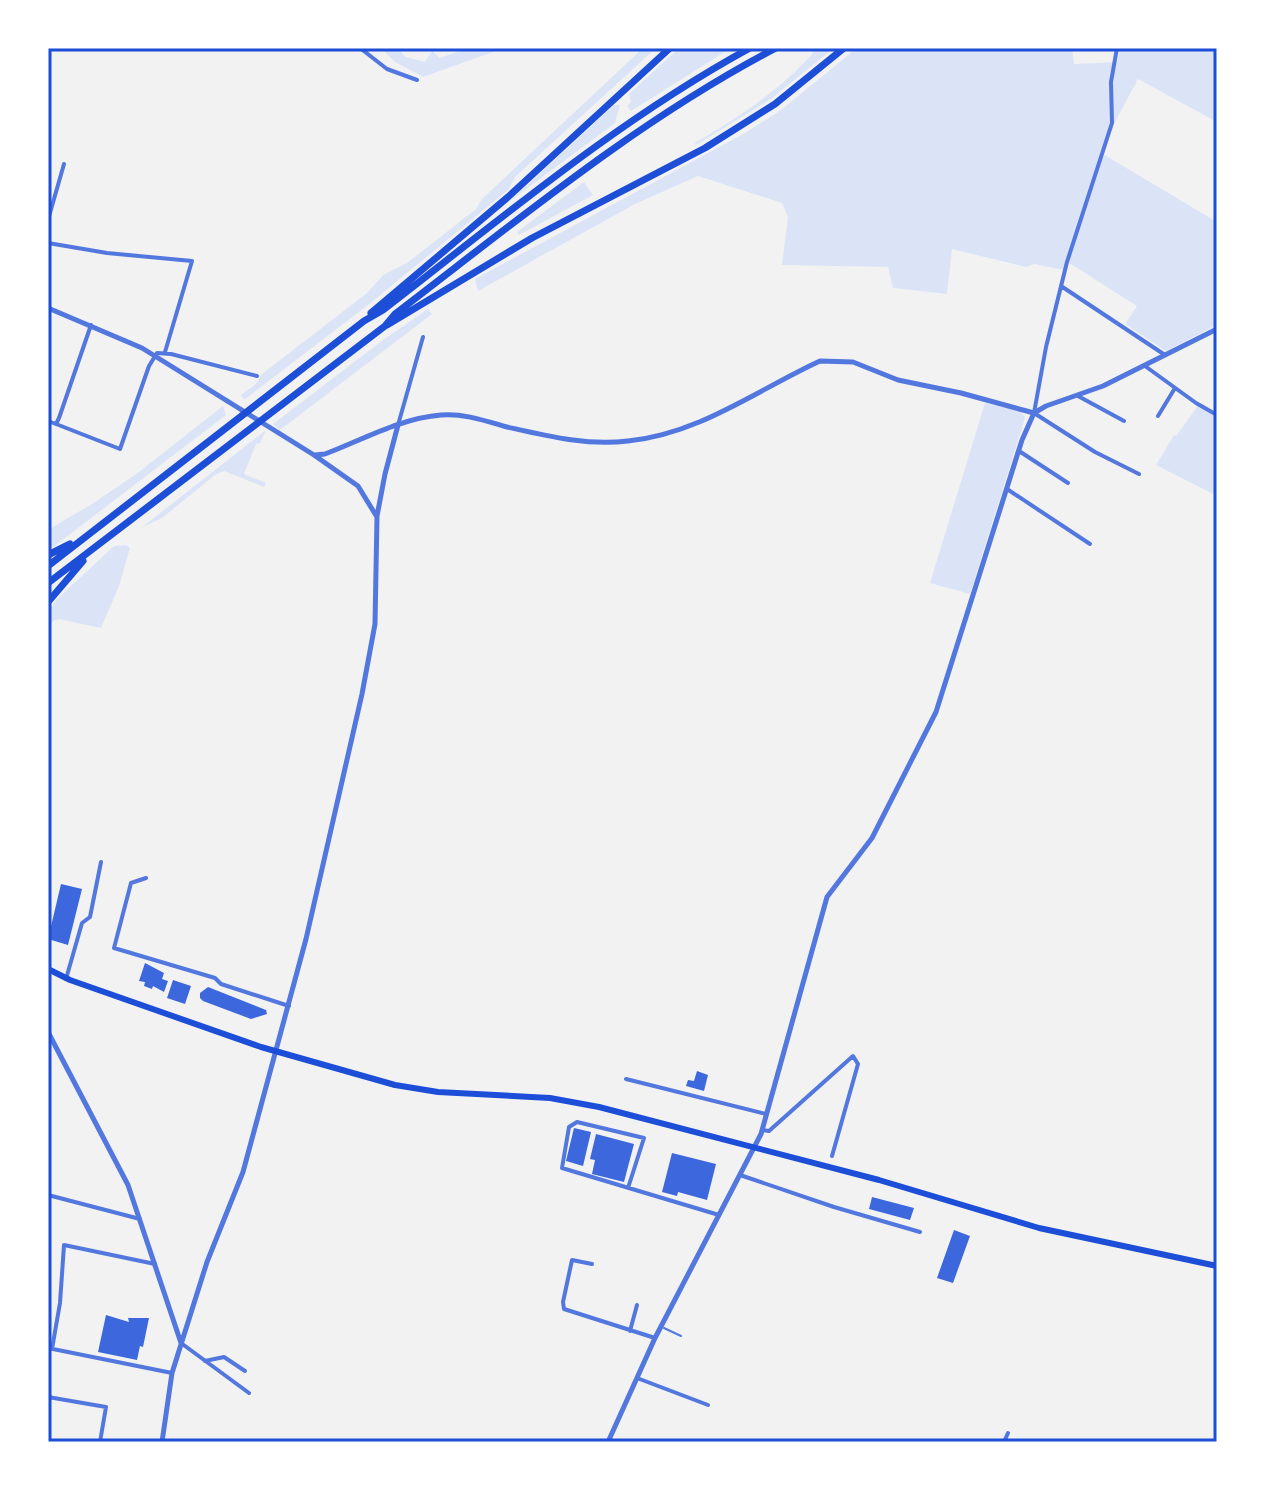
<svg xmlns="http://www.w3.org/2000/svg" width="1265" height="1490" viewBox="0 0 1265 1490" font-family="'IBM Plex Serif',serif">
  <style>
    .green { fill: #dbe4f7 }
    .building { fill: #3d67dc }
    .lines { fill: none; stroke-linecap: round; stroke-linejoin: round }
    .service { stroke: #5277de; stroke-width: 2 }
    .minor { stroke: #5277de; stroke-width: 4 }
    .tertiary { stroke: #5277de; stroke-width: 5 }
    .primary { stroke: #1d4ed8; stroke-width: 6 }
    .motorway { stroke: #1d4ed8; stroke-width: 7 }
    .neatline { fill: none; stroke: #1d4ed8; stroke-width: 3 }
  </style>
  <rect width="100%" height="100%" fill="#f2f2f2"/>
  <!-- green -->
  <path class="green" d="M381,48H397L406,57L425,62L432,51L440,58L468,48H504L423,77L395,62Z
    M643,48H656L515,177L508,190L368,305L244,400L241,395L255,385L262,374L367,293L383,275L407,263L476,209L482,199Z
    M679,48H731L631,111L627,106L631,102L629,94Z
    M817,48H834L771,99L696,145L695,143C739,117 784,88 817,48Z
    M857,48H1072L1074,64L1117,62L1120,48H1217V122L1138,79L1114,124L1103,154L1217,222V325L1166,351L1125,324L1137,306L1066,261L1064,270L1034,264L1026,267L952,249L947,294L893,288L888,267L782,265L788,217L782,203L698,176L635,204L478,291L475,279L745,133L781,110Z
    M614,105H620L615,123L510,201Z
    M584,182L593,195L519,235L517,232Z
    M428,309L432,314L280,430L273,424L383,340Z
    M985,403L1021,411L1025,418L970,594L930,583Z
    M1200,403L1217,413V496L1156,465L1174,435L1176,436Z
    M223,406L226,415L48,551L49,529L92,504L139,472Z
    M266,430L260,443L256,444L244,474L266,483L264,487L224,471L215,475L162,518L141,528Z
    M126,545L130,548L119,586L101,628L59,619L53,621L48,629V613L56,600L114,546Z"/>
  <!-- building -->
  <path class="building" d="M61,884L82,889L68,945L48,939Z
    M145,963L164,973L162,979L168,981L164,992L153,986L152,989L144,986L145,982L139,981Z
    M173,980L191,986L185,1004L167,998Z
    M208,987L266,1010L267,1014L251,1019L203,1001L200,998V993Z
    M697,1071L708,1075L704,1091L686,1086L688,1080L694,1081Z
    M574,1128L591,1132L583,1166L566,1161Z
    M596,1134L634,1144L624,1182L592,1174L595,1160L590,1159Z
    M672,1153L716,1164L707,1200L678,1192L677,1196L662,1192Z
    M872,1197L914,1208L910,1220L869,1209Z
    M954,1230L970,1236L953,1283L937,1278Z
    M106,1315L129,1322L128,1318H149L143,1347L140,1346L137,1360L98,1352Z"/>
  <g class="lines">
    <!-- service -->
    <path class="service" d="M664,1328L681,1336"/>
    <!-- minor -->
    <path class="minor" d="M360,48L387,69L417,80
      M1117,48L1111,82L1112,123L1067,262L1046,347L1034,413L1095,452L1139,474
      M48,220L64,164
      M48,243L107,253L192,261L165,352
      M1061,286L1165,355
      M1145,366L1196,403L1217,415
      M1078,396L1124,421
      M1158,416L1175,388
      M48,421L56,424L59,418L91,325
      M56,424L120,449L149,366L157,353L171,354L257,376
      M398,425L423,337
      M1019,451L1068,483
      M1007,489L1090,544
      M146,878L131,883L114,948L215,978L221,984L289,1006
      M66,979L82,923L90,917L101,862
      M626,1079L766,1114
      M762,1130L769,1131L853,1056L858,1064L832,1156
      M740,1175L834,1207L920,1232
      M628,1188L644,1138L577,1122L569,1127L562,1168L719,1215
      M48,1195L140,1219
      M592,1264L572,1260L563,1302L564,1309L655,1338
      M630,1331L637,1305
      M181,1343L249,1393
      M48,1348L172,1373
      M52,1349L60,1303L64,1245L155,1264
      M205,1361L224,1357L245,1371
      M637,1378L708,1405
      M48,1397L106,1407L100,1442
      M1004,1442L1008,1433"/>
    <!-- tertiary -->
    <path class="tertiary" d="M48,308L142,348L314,455L358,486L377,517L375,624L362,694L306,939L243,1172L207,1262L172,1373L162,1442
      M315,455L325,454C362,440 401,418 441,415C463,413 486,421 507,427C547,436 587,446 628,441C699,434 757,390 820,361L853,362L898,380L961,393L1034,413L1046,406L1103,386L1217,329
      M377,516L385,474L398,425
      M48,1032L128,1185L181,1343
      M608,1442L655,1338L761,1134L827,897L872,838L936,712L1022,440L1034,413"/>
    <!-- primary -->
    <path class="primary" d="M48,969L70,980L261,1047L395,1085L438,1092L550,1098L599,1107L879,1180L1039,1228L1217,1266"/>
    <!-- motorway -->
    <path class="motorway" d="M371,313L508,197L670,48
      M387,325L532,238L705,148L775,104L844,48
      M48,555L70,544
      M48,566L364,321L383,310C502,218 618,120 750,48
      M48,583L385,326L395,314C518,220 638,120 776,48
      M48,602L83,561"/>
  </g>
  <!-- border -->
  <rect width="1265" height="1490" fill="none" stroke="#ffffff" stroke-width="100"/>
  <rect x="50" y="50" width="1165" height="1390" class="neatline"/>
</svg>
